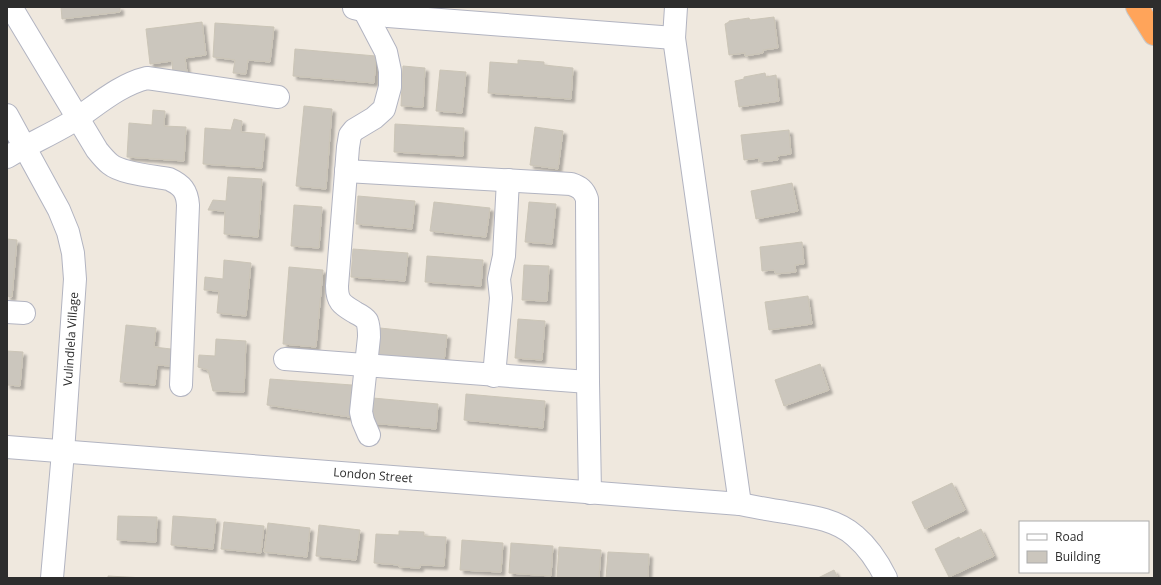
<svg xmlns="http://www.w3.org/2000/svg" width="1161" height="585" viewBox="0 0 1161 585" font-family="'Open Sans',sans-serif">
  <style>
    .building { fill: #cbc6bd; stroke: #cbc5b7; filter: url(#shadow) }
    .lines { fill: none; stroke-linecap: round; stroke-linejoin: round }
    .minor-casing { stroke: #b2b4c1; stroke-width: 24 }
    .highway-casing { stroke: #c8c8c8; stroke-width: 24 }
    .minor { stroke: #fff; stroke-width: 22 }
    .highway { stroke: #ffa45a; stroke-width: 22 }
    .labels { text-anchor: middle; stroke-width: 4; stroke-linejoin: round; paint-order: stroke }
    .street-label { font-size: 12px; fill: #2d2d2d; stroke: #fff }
  </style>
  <defs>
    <filter id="shadow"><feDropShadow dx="3.5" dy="3.5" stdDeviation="1" flood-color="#0004"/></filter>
  </defs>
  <rect width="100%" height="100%" fill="#efe8de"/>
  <!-- building -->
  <path class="building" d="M61,7H120V12L62,19Z
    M774,17L778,48L763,50V53L745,56V53L729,55L725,24L729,22V21L749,18L750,20Z
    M202,22L206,55L185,58L187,72L173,74L172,61L150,64L146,29Z
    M215,23L274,27L270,62L248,60L246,74L233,73L235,60L213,57Z
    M295,49L376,56L374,83L293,76Z
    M518,60L544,62V65L573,68L571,99L488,93L490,62L518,64Z
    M403,66L425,68L423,107L401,106Z
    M440,70L466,72L462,113L436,111Z
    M765,73L766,77L776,75L779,101L739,107L735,81L744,79V77Z
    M304,106L332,109L326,189L296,186Z
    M153,110L165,111L164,126L186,127L184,161L127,157L129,123L152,125Z
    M234,119L242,121L241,132L265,134L262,168L203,164L205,128L231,130Z
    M395,124L464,128L463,156L394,152Z
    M535,127L563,131L558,169L530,165Z
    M789,130L791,154L777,156L778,160L759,162V158L744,160L741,135Z
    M228,177L262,179L258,237L224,234L225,211L208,210L213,200L226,201Z
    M792,183L798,211L756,219L751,191Z
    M358,196L415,201L412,229L356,224Z
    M434,202L490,208L486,237L430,231Z
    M529,202L556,204L552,244L525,242Z
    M294,205L322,207L319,248L291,246Z
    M7,239L17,240L12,297L7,296Z
    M802,242L804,264L795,265L796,272L776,274L774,270L762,271L760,247Z
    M353,249L408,253L405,281L351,277Z
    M427,256L483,260L481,286L425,282Z
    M224,260L251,263L246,316L217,313L219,291L204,290L205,277L223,279Z
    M524,265L549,266L547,301L522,300Z
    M289,267L323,270L316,347L283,344Z
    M808,296L812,324L769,330L765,302Z
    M518,319L545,321L542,360L515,358Z
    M126,325L156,328L154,347L171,349L170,366L157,365L155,385L120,382Z
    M380,328L447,335L444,362L377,355Z
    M216,339L246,341L244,392L213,391L208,370L198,367L199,355L215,356Z
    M7,351L23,352L20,386L7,385Z
    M820,364L829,390L784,406L775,380Z
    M270,379L352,385L350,417L267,405Z
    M466,394L545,401L543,428L464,420Z
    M373,398L438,404L436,429L371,423Z
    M952,483L965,510L925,529L912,502Z
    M118,516L157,517L156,542L117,540Z
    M173,516L216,519L213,549L171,545Z
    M224,522L264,526L261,553L221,549Z
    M268,523L310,528L307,557L264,552Z
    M319,525L360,530L356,560L316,556Z
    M981,529L994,556L949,577L935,549L959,537L960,539Z
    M399,531L424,532V536L446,537L444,566L420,565V568L399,567V565L374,563L376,534L399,535Z
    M462,540L503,543L501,572L460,570Z
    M511,543L553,546L551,576L509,573Z
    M559,547L601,550L599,578L557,577Z
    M608,552L649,554L648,578H606Z
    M834,570L838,578H818Z
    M108,576L145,578H108Z"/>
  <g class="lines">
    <!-- minor casing -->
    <g class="minor-casing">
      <g id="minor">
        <path d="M11,7L97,150C101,155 105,160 110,164C122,174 154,176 169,179C182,185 187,191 188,205L181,385"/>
        <path d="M676,7L674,38L740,504"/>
        <path d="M354,8L388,16L674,38"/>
        <path d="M364,10L386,52L390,71V87L384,109L374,118L354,130L350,135L348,147L337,286C337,303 343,305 356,313C360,315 364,317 367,321C369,326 369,331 369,337L361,412L363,421L369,435"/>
        <path d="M7,115L59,210L68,232L73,253L75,279L63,452L52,578"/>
        <path d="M7,157C27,145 50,135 70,123C95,107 118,85 147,78L278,97"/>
        <path d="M346,171L571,184C580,187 584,190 587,199L588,382L590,493"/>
        <path d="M7,312L24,313"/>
        <path d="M285,359L588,382"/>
        <path d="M494,376L501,298L499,279L504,256L508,180"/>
        <path id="s1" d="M7,447L740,504C755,507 770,510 785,512C809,516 836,519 855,536C868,547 878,562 886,578"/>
      </g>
    </g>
    <!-- highway casing -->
    <g class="highway-casing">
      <path id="highway" d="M1137,7L1154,34"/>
    </g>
    <!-- minor -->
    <use href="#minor" class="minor"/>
    <!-- highway -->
    <use href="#highway" class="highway"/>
  </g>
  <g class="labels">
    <!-- street labels -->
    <g class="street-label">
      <text transform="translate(71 339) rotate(-86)" y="4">Vulindlela Village</text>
      <text dy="4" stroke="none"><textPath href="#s1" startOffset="367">London Street</textPath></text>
    </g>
  </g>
  <!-- border -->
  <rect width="1161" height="585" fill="none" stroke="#2d2d2d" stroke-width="16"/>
  <!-- legend -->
  <rect x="1019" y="521" width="130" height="52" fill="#ffffff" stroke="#ababab"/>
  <rect x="1027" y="534" width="20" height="6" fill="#ffffff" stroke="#ababab"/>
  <text x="1055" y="541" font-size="12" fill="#2d2d2d">Road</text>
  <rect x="1027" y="551" width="20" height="12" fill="#cbc6bd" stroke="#ababab"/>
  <text x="1055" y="561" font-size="12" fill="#2d2d2d">Building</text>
</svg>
